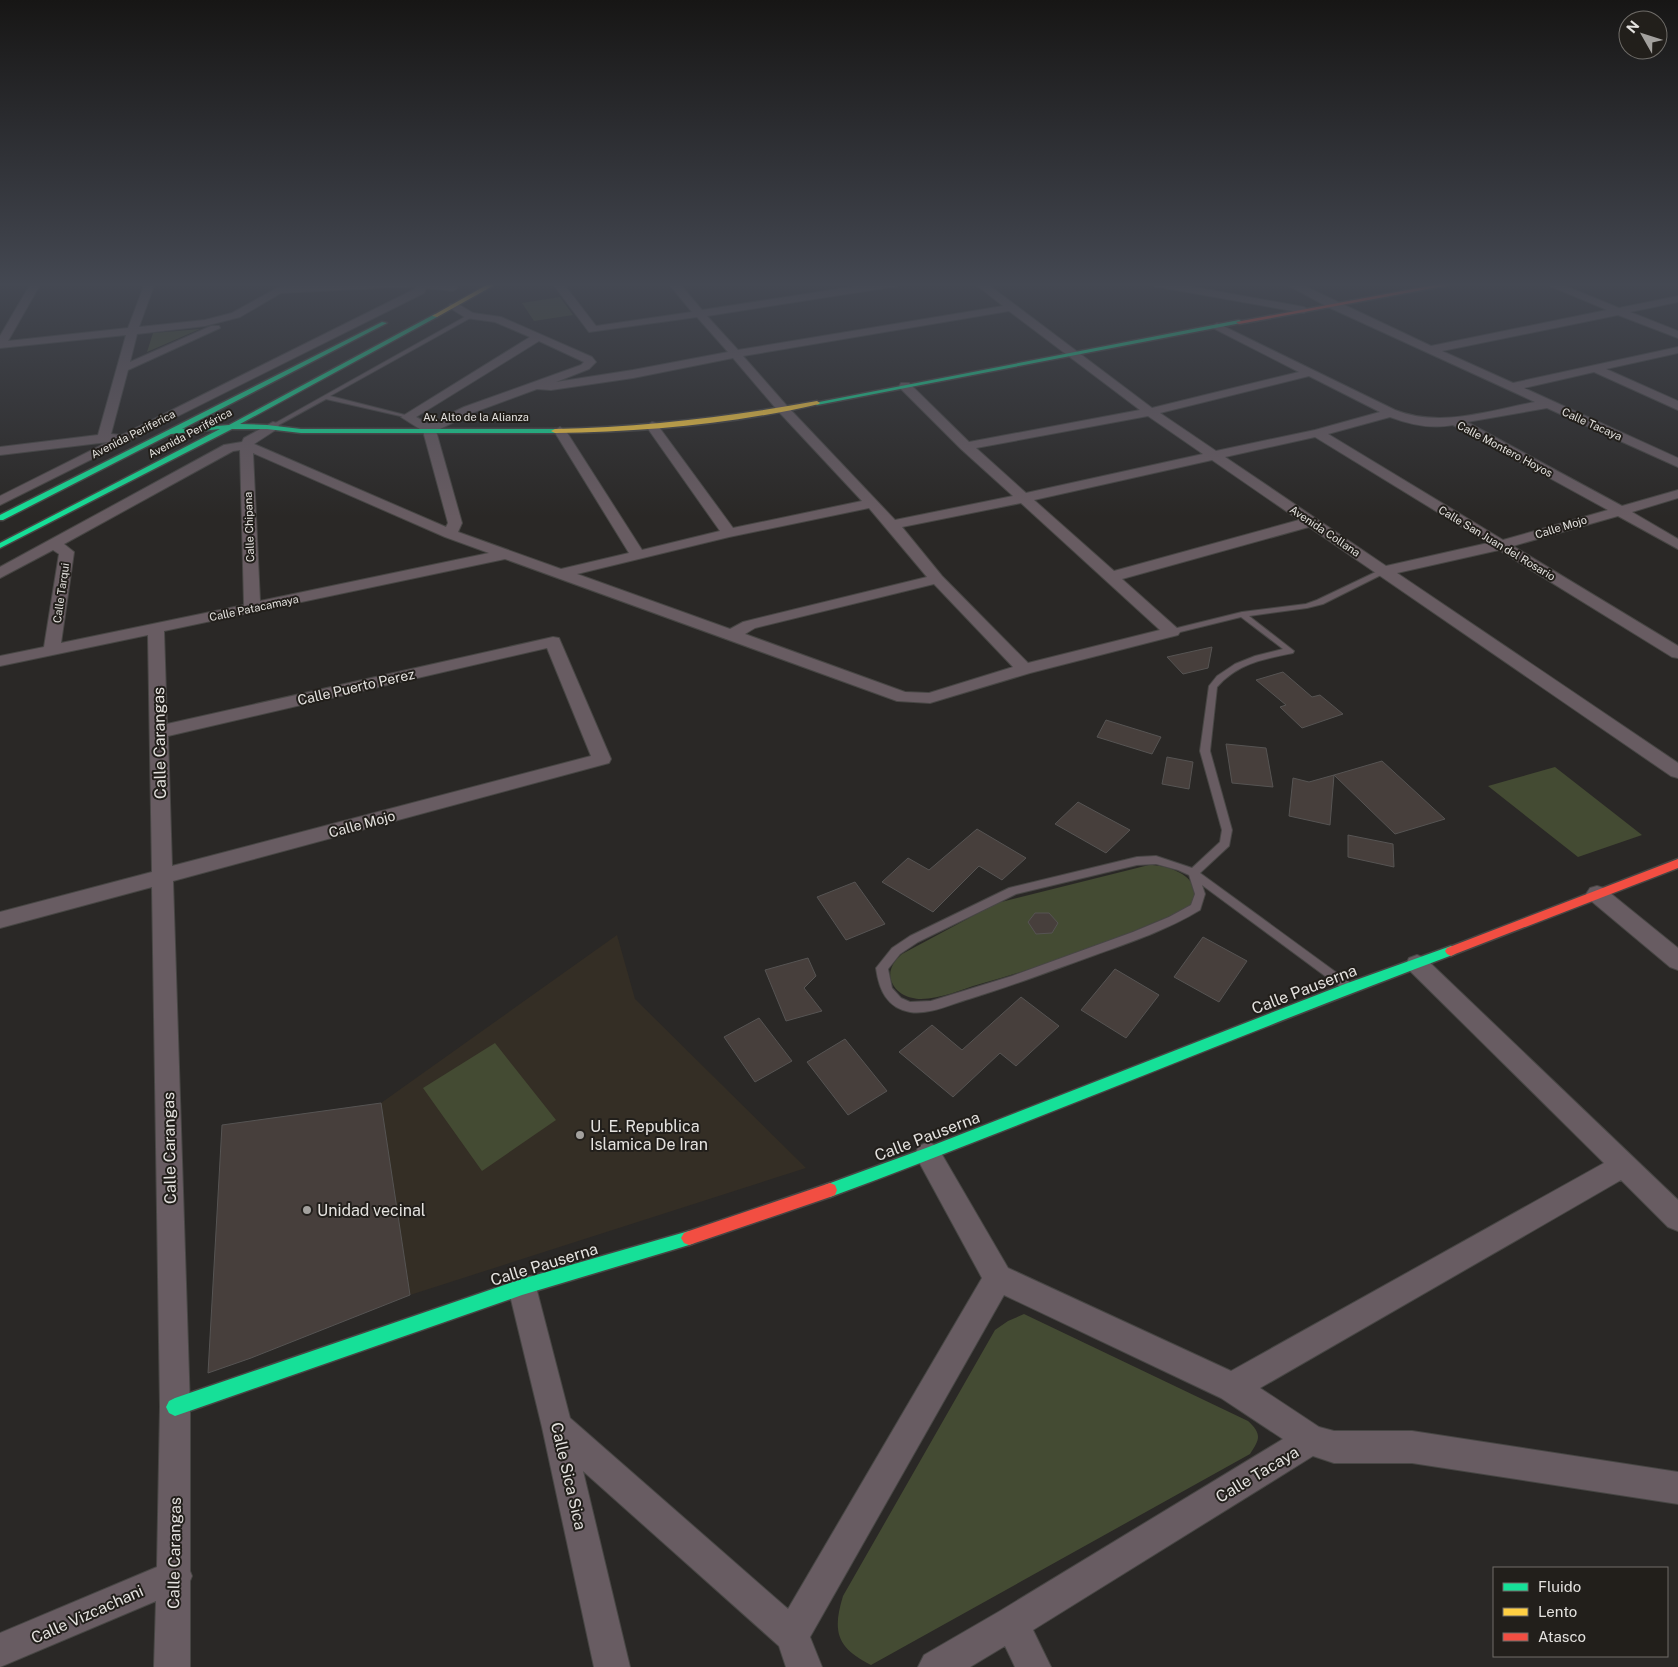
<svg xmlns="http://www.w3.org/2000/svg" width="1678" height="1667" viewBox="0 0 1678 1667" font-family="'Public Sans',sans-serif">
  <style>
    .built { fill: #342e25 }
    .green { fill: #444b33 }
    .building { fill: #473f3c; stroke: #565453 }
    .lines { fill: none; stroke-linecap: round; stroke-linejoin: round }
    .lane-casing { stroke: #474644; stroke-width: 2 }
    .street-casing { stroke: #474644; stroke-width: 2 }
    .fast-casing { stroke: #474644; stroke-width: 3 }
    .slow-casing { stroke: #474644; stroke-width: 3 }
    .jam-casing { stroke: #474644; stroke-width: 3 }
    .lane { fill: #685c62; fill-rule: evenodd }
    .street { fill: #685c62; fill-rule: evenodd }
    .fast { fill: #16e098; fill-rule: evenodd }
    .slow { fill: #ffcf43; fill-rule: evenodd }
    .jam { fill: #f24e42; fill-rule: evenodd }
    .poi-dot { fill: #a3a19e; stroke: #221f1b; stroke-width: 2 }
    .labels { text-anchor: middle; stroke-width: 4; stroke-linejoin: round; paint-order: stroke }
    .far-street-label { font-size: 11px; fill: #e4e2df; stroke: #221f1b }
    .street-label { font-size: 14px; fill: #e4e2df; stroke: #221f1b }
    .near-street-label { font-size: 16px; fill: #e4e2df; stroke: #221f1b }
    .near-poi-label { font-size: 16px; fill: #e4e2df; stroke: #221f1b; text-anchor: start }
  </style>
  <rect width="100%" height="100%" fill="#2a2826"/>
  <!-- built -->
  <path class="built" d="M617,935L635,999L806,1168L410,1295L381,1103Z"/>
  <!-- green -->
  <path class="green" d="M560,297L573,315L534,321L522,303Z
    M200,329L147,352L153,333Z
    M1555,767L1642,835L1578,857L1488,786Z
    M1149,865C1171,865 1207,879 1191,907C1122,937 1053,964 980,984C962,989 941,999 921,999C909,999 895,993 891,980C888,970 894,961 902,954L997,903Z
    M495,1043L556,1120L482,1171L423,1088Z
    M1024,1314L1248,1421C1262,1434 1260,1439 1250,1454L871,1665C837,1648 832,1632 843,1596L995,1330L1008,1321Z"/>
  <!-- building -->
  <path class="building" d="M1212,647L1208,668L1183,674L1167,657Z
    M1283,672L1312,697L1320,695L1343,714L1302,728L1280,707L1286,705L1256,680Z
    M1106,720L1161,737L1152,754L1097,737Z
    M1226,744L1266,748L1273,787L1232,783Z
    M1167,757L1193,762L1189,789L1162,784Z
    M1382,761L1445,819L1395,834L1334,775Z
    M1334,775L1330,825L1289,816L1293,778L1309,782Z
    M1078,802L1102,815L1130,830L1106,853L1055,824Z
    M977,829L1026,858L1002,880L979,866L933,912L882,882L908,858L929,870Z
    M1348,835L1393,844L1394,867L1348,857Z
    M855,882L885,924L846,940L817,897Z
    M1035,913H1049L1058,923L1052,933L1036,934L1028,922Z
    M1203,937L1247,961L1219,1002L1174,977Z
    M808,958L816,976L804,988L822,1011L786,1021L765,970Z
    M1115,969L1159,995L1126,1038L1081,1010Z
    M1021,997L1059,1026L1016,1066L1000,1053L953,1097L899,1052L932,1025L962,1050Z
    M759,1018L792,1061L755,1082L724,1037Z
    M845,1039L887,1091L848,1115L807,1062Z
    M381,1103L410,1295L251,1358L208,1373L222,1125Z"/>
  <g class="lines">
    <!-- lane casing -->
    <g class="lane-casing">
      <path id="lane" d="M470,314L472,315V317L330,396L409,416V418L326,399L275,427L270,426Z
        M1382,569H1385L1389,571L1323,604L1307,608L1249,616L1294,651L1293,653C1264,659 1238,663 1217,687L1210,751L1232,830L1229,846L1200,873L1352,984L1354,987L1352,990L1348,992L1344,990L1202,885L1205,894L1200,910C1167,930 1131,942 1095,955C1053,970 1012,986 969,999C951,1004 930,1015 910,1012C887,1008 879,990 876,968L892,948L910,936L1009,888L1137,857L1156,856L1192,868L1220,842L1222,830L1200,751L1209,686L1217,676L1235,664L1255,656L1283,649L1241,617L1172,634L1168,632L1169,630L1242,612L1306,604L1317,600ZM1156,864L1178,870L1189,875L1195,894L1191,905L1169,917L1133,932L1012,976L931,1001L910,1002L901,998L892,988L888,969L900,954L918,942L1016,894L1137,865Z"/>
    </g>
    <!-- street casing -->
    <g class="street-casing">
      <path id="street" d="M31,283H41L8,341L128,328L145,283H155L139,327L205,320L232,313L279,287L353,283H441L457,286L458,288L453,291L426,288L424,293L0,505V496L108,442L0,455V447L98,435L126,335L0,348V336ZM416,286L415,289L122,435L111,434L128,370L220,328L219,326H211L130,362L137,334L205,326L240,317L281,293Z
        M552,283H563L596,326L692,312L668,283H679L702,310L876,283H903L898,286L707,316L738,350L1003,306L974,283H986L1152,408L1299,372L1213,328L1212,326L1217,323L1395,410C1440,428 1489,411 1535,402L1328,307L1284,283H1298L1431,346L1607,310L1543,283H1558L1619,308L1678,296V302L1630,312L1678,331V338L1618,315L1442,351L1513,383L1678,347V353L1606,369L1678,401V410L1594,372L1524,388L1678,458V467L1547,408L1467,422L1622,506L1678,490V498L1632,512L1678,539V549L1618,516L1513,546L1678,646V658L1672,657L1499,550L1397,573L1678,763V778L1671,776L1309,527L1122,579L1178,629L1180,632L1178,635L1030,673L930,703L897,701L505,559L164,631L167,724L553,637L559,638L611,759L609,763L173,881L190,1407V1571L192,1576L190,1581V1667H154L156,1601L0,1667V1633L157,1567L160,1407L152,887L0,928V912L152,872L148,635L0,666V656L44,647L59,554L53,550L0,578V567L224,445L242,442L244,438L273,422L277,423L279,426L277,429L254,444L446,527L448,523L423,431L401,417L530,337L495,322L466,318L450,308L449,306L450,304H458L473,313L501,317L592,357L596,362L589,369L556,382L633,370L728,352L697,317L589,332ZM1009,311L1140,410L969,442L909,383H901L899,386L901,389L961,449L1013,496L895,520L787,406L743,356ZM539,341L584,362L581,365L464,407L429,424L416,417ZM733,358L779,412L862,501L733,528L656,423L652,422L646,426L720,531L642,550L566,431L560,427L554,431L629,553L561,569L458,532L462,523L436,431L472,413L537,389L551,390L633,378ZM1309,376L1380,412L1315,430L1216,451L1160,413ZM1148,416L1203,454L1026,493L976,448ZM1390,417C1411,425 1431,429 1453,425L1608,510L1503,540L1328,434ZM1315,437L1488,543L1386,566L1225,457ZM240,450L244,605L61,643L74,552L64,544L233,451ZM253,453L445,537L489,553L260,601ZM1212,460L1299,520L1114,571L1034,500ZM1021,503L1160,630L1028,663L942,576L902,527ZM869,508L927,577L743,622L730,629L577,574L729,537ZM934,584L1013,667L929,693L905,692L745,634L755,628ZM547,648L591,756L172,866L168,736Z
        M1148,283H1172L1304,307L1309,310L1304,313L1153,286Z
        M1597,886L1604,888L1678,948V970L1670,967L1590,900L1586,894L1590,888Z
        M1417,955L1425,958L1678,1200V1231L1668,1227L1621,1180L1260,1388L1319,1427L1334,1431H1412L1678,1472V1504L1412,1463H1334L1313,1456L1033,1630L1051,1667H1015L1005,1646L970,1667H918L924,1655L1000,1611L1283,1439L1221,1398L1004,1295L810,1637L822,1667H786L779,1646L583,1471L630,1667H594L542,1427L508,1287L512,1277L522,1273L532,1277L536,1287L570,1418L788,1609L982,1278L919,1162L915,1154L919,1146L928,1142L937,1146L1008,1268L1231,1371L1604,1163L1409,970L1406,964L1409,958Z"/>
    </g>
    <!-- fast casing -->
    <g class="fast-casing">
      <path id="fast" d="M435,314L438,316L437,317L240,424L267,425L301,429H555L559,431L558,433H301L267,429H232L0,548V543L220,429L171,434L3,520H0V515L382,322L387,323L182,429L229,425Z
        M1239,320L1241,321V323L817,405L814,403Z
        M1451,946L1455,948L1457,951L1455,954C1246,1032 1040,1119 830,1197L825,1195L823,1190L825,1185L926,1148L1345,984Z
        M689,1231L694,1233L697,1238L694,1243L689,1245L522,1295L175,1416L169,1413L166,1407L169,1401L175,1398L522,1279Z"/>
    </g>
    <!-- slow casing -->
    <g class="slow-casing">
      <path id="slow" d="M490,283H498L437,317L432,316Z
        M817,401L820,403L819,404C733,424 643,432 555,433L551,431L555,429C643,427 730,417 817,401Z"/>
    </g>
    <!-- jam casing -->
    <g class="jam-casing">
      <path id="jam" d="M1445,283H1460L1239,324L1236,322Z
        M1678,859V868L1455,954L1451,956L1447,954L1445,951L1447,948Z
        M830,1183L835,1185L837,1190L835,1195L830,1197L689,1245L684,1243L681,1238L684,1233L689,1231Z"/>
    </g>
    <!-- lane -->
    <use href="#lane" class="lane"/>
    <!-- street -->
    <use href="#street" class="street"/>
    <!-- fast -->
    <use href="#fast" class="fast"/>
    <!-- slow -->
    <use href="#slow" class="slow"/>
    <!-- jam -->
    <use href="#jam" class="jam"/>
  </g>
  <!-- sky -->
  <linearGradient id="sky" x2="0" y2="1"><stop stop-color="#171615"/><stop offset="0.55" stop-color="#444852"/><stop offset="1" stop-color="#444852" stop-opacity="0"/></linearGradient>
  <rect width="1678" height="517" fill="url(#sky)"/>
  <!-- markers -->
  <g class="poi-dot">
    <circle cx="580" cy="1135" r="5"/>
    <circle cx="307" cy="1210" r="5"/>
  </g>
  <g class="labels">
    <!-- far-street labels -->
    <g class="far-street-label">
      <text x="476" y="421">Av. Alto de la Alianza</text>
      <text transform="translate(1592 424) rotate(24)" y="4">Calle Tacaya</text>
      <text transform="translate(190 433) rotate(-28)" y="4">Avenida Periférica</text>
      <text transform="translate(133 434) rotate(-27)" y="4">Avenida Periferica</text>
      <text transform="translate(1505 449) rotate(28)" y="4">Calle Montero Hoyos</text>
      <text transform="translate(249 527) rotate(-92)" y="4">Calle Chipana</text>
      <text transform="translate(1561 527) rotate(-17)" y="4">Calle Mojo</text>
      <text transform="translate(1325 531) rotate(34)" y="4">Avenida Collana</text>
      <text transform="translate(1497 543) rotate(31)" y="4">Calle San Juan del Rosario</text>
      <text transform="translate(61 593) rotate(-82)" y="4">Calle Tarqui</text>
      <text transform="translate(254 608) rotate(-12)" y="4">Calle Patacamaya</text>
    </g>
    <!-- street labels -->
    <g class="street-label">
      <text transform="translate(356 687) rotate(-13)" y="5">Calle Puerto Perez</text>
      <text transform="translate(362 824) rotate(-15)" y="5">Calle Mojo</text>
    </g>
    <!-- near-street labels -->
    <g class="near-street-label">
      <text transform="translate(159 743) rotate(-91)" y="6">Calle Carangas</text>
      <text transform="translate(1304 989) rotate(-21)" y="6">Calle Pauserna</text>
      <text transform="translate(927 1136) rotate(-21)" y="6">Calle Pauserna</text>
      <text transform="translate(169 1148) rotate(-91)" y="6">Calle Carangas</text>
      <text transform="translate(544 1264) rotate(-17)" y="6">Calle Pauserna</text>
      <text transform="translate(1257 1474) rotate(-31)" y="6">Calle Tacaya</text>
      <text transform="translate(569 1476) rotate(77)" y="6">Calle Sica Sica</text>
      <text transform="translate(174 1553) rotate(-89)" y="6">Calle Carangas</text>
      <text transform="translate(87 1614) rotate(-24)" y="6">Calle Vizcachani</text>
    </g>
    <!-- near-poi labels -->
    <g class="near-poi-label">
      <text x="590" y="1132">U. E. Republica<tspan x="590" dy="18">Islamica De Iran</tspan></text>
      <text x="317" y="1216">Unidad vecinal</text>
    </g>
  </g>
  <!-- legend -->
  <rect x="1493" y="1567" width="175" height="90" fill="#221f1b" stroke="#706d69"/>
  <rect x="1503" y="1583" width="25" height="8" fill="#16e098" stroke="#706d69"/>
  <text x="1538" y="1592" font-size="15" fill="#e4e2df">Fluido</text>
  <rect x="1503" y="1608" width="25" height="8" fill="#ffcf43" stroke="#706d69"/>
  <text x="1538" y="1617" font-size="15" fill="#e4e2df">Lento</text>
  <rect x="1503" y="1633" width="25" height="8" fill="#f24e42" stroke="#706d69"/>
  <text x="1538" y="1642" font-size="15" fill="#e4e2df">Atasco</text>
  <!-- north arrow -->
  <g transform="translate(1643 35) rotate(309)"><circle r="24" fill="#221f1b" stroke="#706d69"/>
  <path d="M0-4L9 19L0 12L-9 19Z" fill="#a3a19e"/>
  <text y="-8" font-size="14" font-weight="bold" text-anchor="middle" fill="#e4e2df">N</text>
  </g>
</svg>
